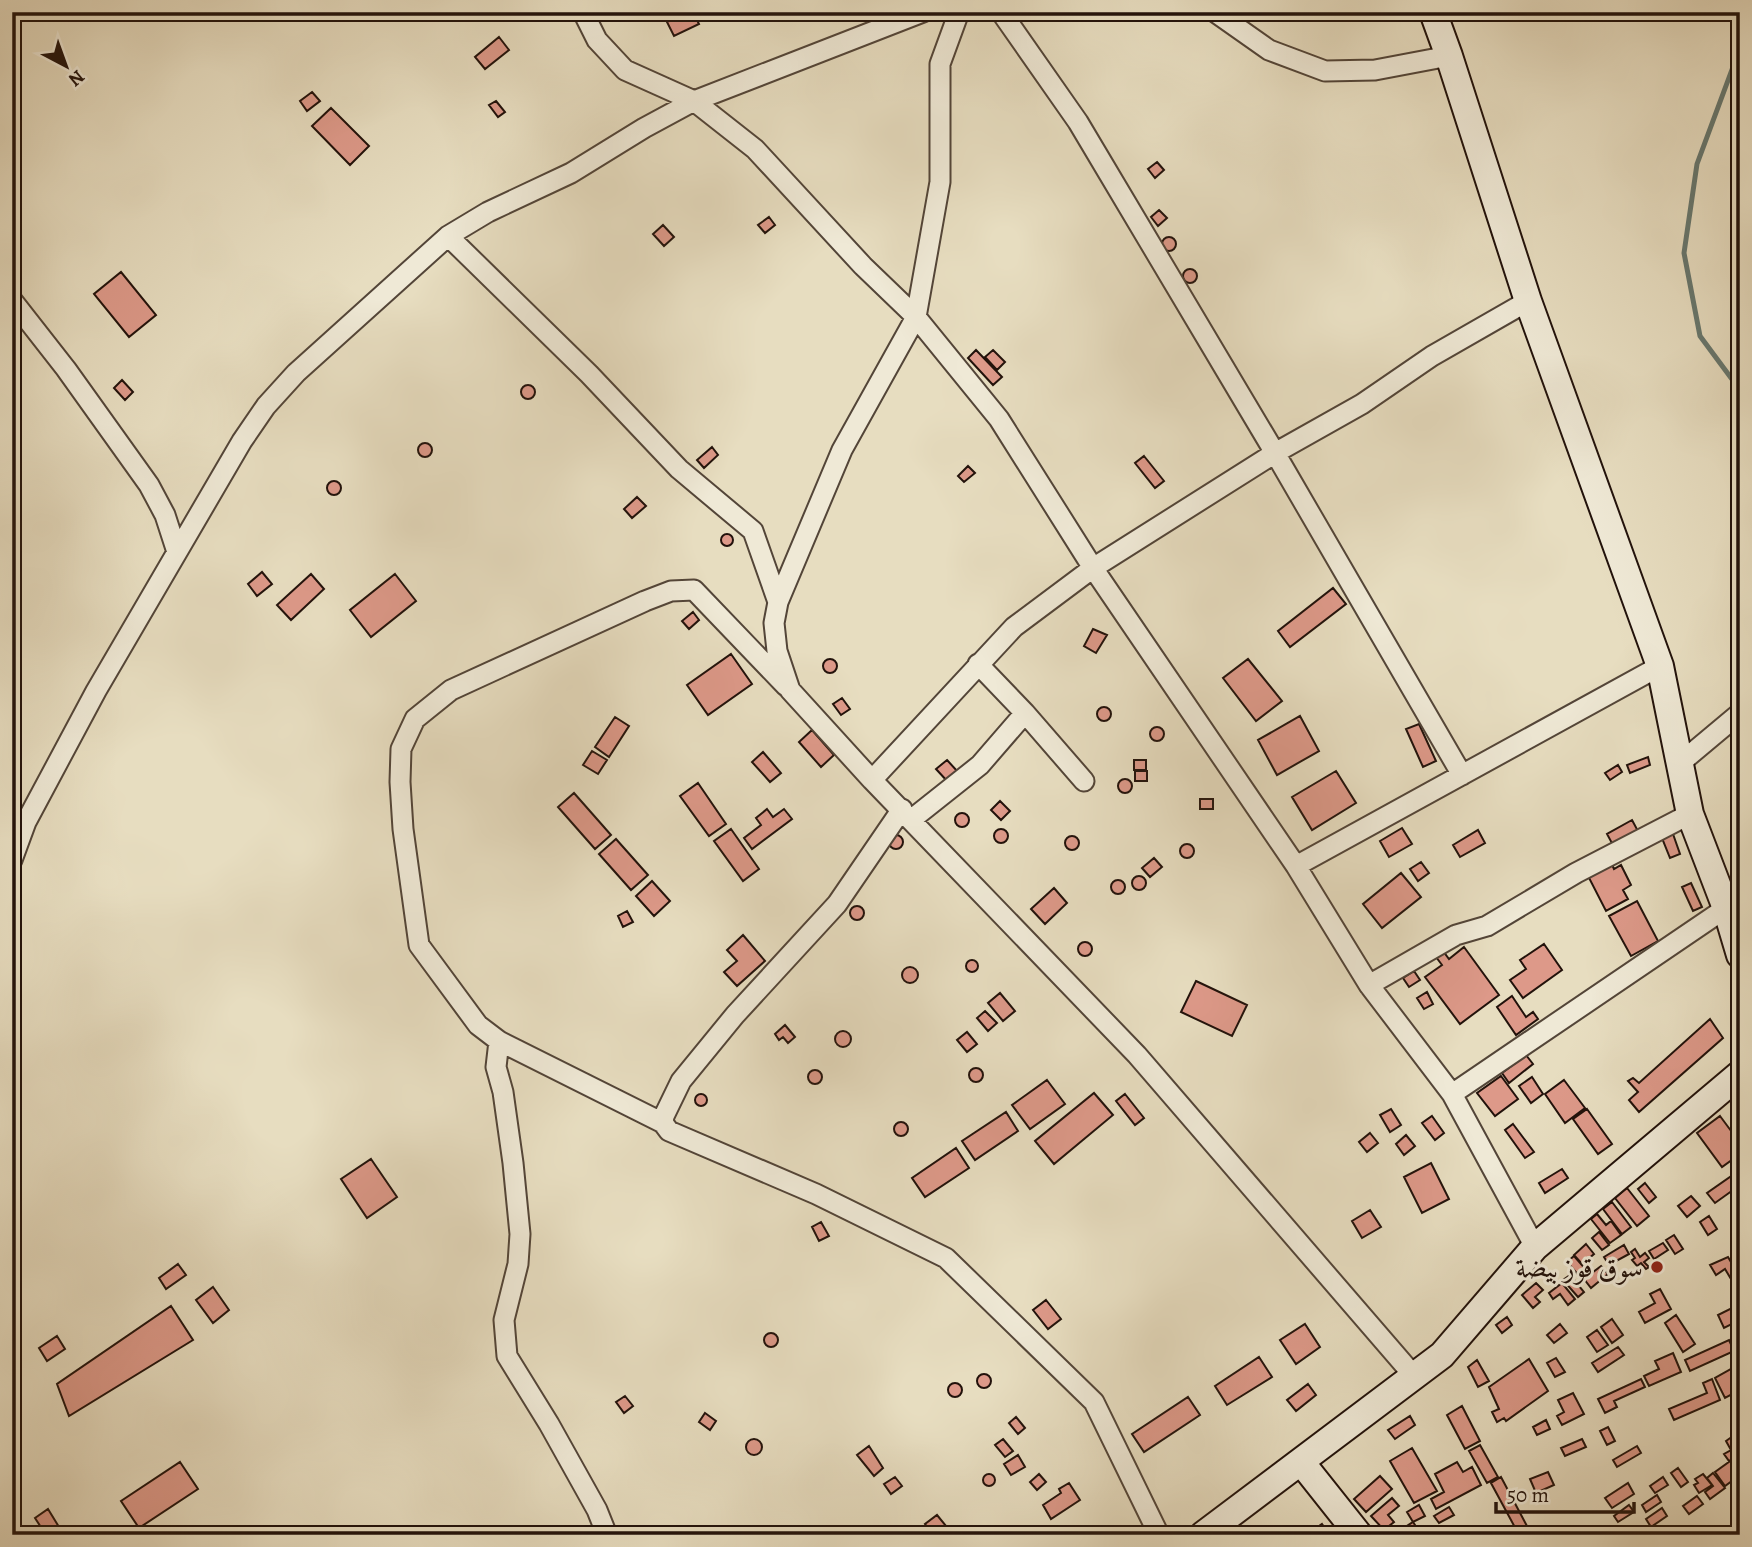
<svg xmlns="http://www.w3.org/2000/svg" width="1752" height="1547" viewBox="0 0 1752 1547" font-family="Alegreya,Amiri,serif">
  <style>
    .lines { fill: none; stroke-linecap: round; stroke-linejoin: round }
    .stream { stroke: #68786f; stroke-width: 5 }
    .building { fill: #dd9989; stroke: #22120b; stroke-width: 2 }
    .minor-casing { stroke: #534538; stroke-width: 23 }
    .secondary-casing { stroke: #22120b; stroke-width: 30 }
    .minor { stroke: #efe9d6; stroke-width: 19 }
    .secondary { stroke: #efe9d6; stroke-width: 26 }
    .poi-dot { fill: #8f2418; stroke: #efe9d6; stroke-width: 2.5 }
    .labels { text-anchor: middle; stroke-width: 6; stroke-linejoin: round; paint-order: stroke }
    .poi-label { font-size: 28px; fill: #22120b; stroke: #efe9d6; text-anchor: end }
  </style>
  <rect width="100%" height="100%" fill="#e7ddc0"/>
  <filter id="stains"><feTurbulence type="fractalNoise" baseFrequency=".00286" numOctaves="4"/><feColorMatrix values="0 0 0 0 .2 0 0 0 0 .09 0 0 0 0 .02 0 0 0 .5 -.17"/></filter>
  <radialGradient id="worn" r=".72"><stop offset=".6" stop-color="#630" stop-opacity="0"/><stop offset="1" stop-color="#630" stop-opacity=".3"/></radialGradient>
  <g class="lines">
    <!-- stream -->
    <path class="stream" d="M1740,48L1697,164L1684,253L1700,336L1740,390"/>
  </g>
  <!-- building -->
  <path class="building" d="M688,12H693L699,24L674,36L667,22Z
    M499,37L509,50L485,69L475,57Z
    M312,92L320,101L307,111L300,101Z
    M496,101L505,112L498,117L489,105Z
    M331,108L369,146L350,165L312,126Z
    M1157,162L1164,170L1155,178L1148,169Z
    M1159,210L1167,218L1158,226L1151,217Z
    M769,217L775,225L765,233L758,225Z
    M663,225L674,237L664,246L653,234Z
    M1162 244a7 7 0 1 1 14 0a7 7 0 1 1-14 0Z
    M1183 276a7 7 0 1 1 14 0a7 7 0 1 1-14 0Z
    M121,272L156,315L129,337L94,294Z
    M976,350L1002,377L993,385L968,358Z
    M993,350L1005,362L997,370L985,357Z
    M122,380L133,392L125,400L114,388Z
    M521 392a7 7 0 1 1 14 0a7 7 0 1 1-14 0Z
    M418 450a7 7 0 1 1 14 0a7 7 0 1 1-14 0Z
    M712,447L718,455L704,468L697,460Z
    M1144,456L1164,481L1155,488L1135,463Z
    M968,466L975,473L964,482L958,476Z
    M327 488a7 7 0 1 1 14 0a7 7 0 1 1-14 0Z
    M637,497L646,506L632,518L624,509Z
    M721 540a6 6 0 1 1 12 0a6 6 0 1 1-12 0Z
    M262,572L272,584L257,596L248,584Z
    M311,574L324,589L291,620L277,605Z
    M395,574L416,601L371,637L350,610Z
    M1333,588L1346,604L1290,647L1278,631Z
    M693,612L699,620L689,629L682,621Z
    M1093,629L1107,635L1096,653L1084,646Z
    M731,654L752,684L708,715L687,685Z
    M1248,659L1282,701L1256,721L1223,678Z
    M823 666a7 7 0 1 1 14 0a7 7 0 1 1-14 0Z
    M842,698L850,709L841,715L833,704Z
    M1097 714a7 7 0 1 1 14 0a7 7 0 1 1-14 0Z
    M1300,716L1319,751L1277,775L1258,740Z
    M615,717L629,726L609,757L595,747Z
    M1419,724L1436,761L1423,767L1406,729Z
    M1150 734a7 7 0 1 1 14 0a7 7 0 1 1-14 0Z
    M812,730L834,755L821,767L799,742Z
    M592,751L607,760L598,774L583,765Z
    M763,752L781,773L770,782L752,762Z
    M1648,757L1650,765L1630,773L1627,765Z
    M947,760L958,772L948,782L936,769Z
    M1134,760H1146V770H1134Z
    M1618,765L1622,772L1610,780L1605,773Z
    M1135,771H1147V781H1135Z
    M1336,771L1356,803L1312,830L1292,797Z
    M1118 786a7 7 0 1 1 14 0a7 7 0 1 1-14 0Z
    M698,783L726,824L709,836L680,796Z
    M574,793L611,835L595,849L558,807Z
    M1200,799H1213V809H1200Z
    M1000,801L1010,811L1001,820L991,810Z
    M767,809L773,817L784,809L792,819L752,849L744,838L761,825L756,818Z
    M955 820a7 7 0 1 1 14 0a7 7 0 1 1-14 0Z
    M1632,820L1639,833L1614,847L1607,834Z
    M1402,828L1412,844L1389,857L1380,841Z
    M994 836a7 7 0 1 1 14 0a7 7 0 1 1-14 0Z
    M731,829L759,869L743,881L714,841Z
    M1478,830L1485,843L1460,857L1453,845Z
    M1673,834L1680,854L1670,858L1662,838Z
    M889 842a7 7 0 1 1 14 0a7 7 0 1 1-14 0Z
    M1065 843a7 7 0 1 1 14 0a7 7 0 1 1-14 0Z
    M616,839L648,875L631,890L599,854Z
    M1180 851a7 7 0 1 1 14 0a7 7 0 1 1-14 0Z
    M1154,858L1162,867L1150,877L1142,868Z
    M1610,860L1614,869L1621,865L1631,885L1623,890L1628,899L1606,911L1586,872Z
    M1421,862L1429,873L1418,881L1410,869Z
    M1401,873L1421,897L1382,928L1363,904Z
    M1132 883a7 7 0 1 1 14 0a7 7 0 1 1-14 0Z
    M1111 887a7 7 0 1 1 14 0a7 7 0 1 1-14 0Z
    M652,881L670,901L654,916L636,896Z
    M1691,883L1702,907L1693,911L1682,887Z
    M1054,888L1067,903L1045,924L1031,909Z
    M1637,901L1658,941L1631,956L1609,916Z
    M850 913a7 7 0 1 1 14 0a7 7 0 1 1-14 0Z
    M627,911L633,922L623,927L618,916Z
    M743,935L765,961L737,986L724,972L737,961L727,950Z
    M1078 949a7 7 0 1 1 14 0a7 7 0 1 1-14 0Z
    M1544,944L1562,970L1523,998L1510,980L1526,969L1520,960Z
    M1464,947L1499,995L1460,1024L1425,977L1442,965L1436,957L1443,951L1449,959Z
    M966 966a6 6 0 1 1 12 0a6 6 0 1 1-12 0Z
    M902 975a8 8 0 1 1 16 0a8 8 0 1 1-16 0Z
    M1414,971L1420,980L1409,987L1403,978Z
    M1196,981L1247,1005L1232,1036L1181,1012Z
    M1427,992L1433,1004L1424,1009L1417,998Z
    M1000,993L1015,1011L1003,1021L988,1003Z
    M1512,996L1526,1017L1533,1012L1538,1019L1516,1035L1497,1007Z
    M985,1011L997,1023L988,1031L977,1018Z
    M1710,1019L1723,1038L1639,1112L1629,1100L1638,1092L1628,1081L1633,1078L1639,1083Z
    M785,1025L795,1037L788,1043L783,1037L779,1040L775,1034Z
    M835 1039a8 8 0 1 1 16 0a8 8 0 1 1-16 0Z
    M967,1032L977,1044L967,1052L957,1040Z
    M1526,1055L1533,1064L1509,1083L1502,1073Z
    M969 1075a7 7 0 1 1 14 0a7 7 0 1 1-14 0Z
    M808 1077a7 7 0 1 1 14 0a7 7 0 1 1-14 0Z
    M1501,1076L1518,1099L1495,1116L1477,1093Z
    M1532,1077L1543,1094L1531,1103L1519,1086Z
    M1047,1080L1065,1104L1030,1129L1012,1105Z
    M1564,1080L1585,1108L1565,1123L1545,1094Z
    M1094,1093L1113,1115L1054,1164L1035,1141Z
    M695 1100a6 6 0 1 1 12 0a6 6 0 1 1-12 0Z
    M1125,1094L1144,1118L1135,1125L1116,1101Z
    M1391,1109L1401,1125L1390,1132L1380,1115Z
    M1587,1109L1612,1144L1598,1154L1573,1119Z
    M1006,1112L1018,1131L975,1160L962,1141Z
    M1432,1116L1444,1133L1435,1140L1422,1123Z
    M1720,1116L1740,1143V1154L1722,1167L1697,1133Z
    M894 1129a7 7 0 1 1 14 0a7 7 0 1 1-14 0Z
    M1513,1124L1534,1152L1525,1158L1505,1130Z
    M1370,1133L1378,1143L1367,1152L1359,1142Z
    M1406,1135L1415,1146L1404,1155L1396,1144Z
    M956,1148L969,1168L925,1197L912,1178Z
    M371,1159L397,1197L367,1218L341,1179Z
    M1431,1163L1449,1199L1422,1213L1404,1177Z
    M1562,1169L1568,1178L1545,1193L1539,1183Z
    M1740,1170V1185L1715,1203L1707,1193Z
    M1645,1183L1656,1197L1649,1203L1638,1189Z
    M1627,1188L1649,1216L1637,1226L1615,1198Z
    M1691,1196L1700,1206L1687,1217L1678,1206Z
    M1612,1202L1631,1227L1622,1234L1603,1209Z
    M1370,1210L1381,1227L1362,1238L1352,1221Z
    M1597,1214L1606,1225L1611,1221L1621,1235L1610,1243L1591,1219Z
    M1709,1216L1717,1229L1708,1235L1700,1222Z
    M821,1222L829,1236L819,1241L812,1227Z
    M1599,1232L1609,1245L1602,1250L1592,1238Z
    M1674,1235L1683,1249L1675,1254L1666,1240Z
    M1663,1243L1668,1250L1654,1259L1649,1251Z
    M1586,1244L1594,1254L1582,1264L1574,1255Z
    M1624,1245L1629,1254L1609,1265L1604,1257Z
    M1635,1249L1640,1257L1645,1253L1649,1258L1644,1262L1649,1267L1646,1269L1641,1263L1637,1266L1632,1260L1635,1258L1631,1252Z
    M1574,1256L1588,1272L1581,1278L1567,1262Z
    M1728,1257L1738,1274L1731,1279L1725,1269L1716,1275L1710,1265Z
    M178,1264L186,1275L166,1289L159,1278Z
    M1601,1266L1608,1274L1591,1288L1584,1279Z
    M1570,1275L1584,1292L1578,1297L1563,1280Z
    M1536,1283L1543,1290L1535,1297L1540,1302L1533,1308L1522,1295Z
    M1562,1283L1575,1299L1568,1305L1560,1294L1553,1299L1549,1293Z
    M213,1287L229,1310L213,1323L196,1300Z
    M1660,1289L1671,1309L1645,1323L1639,1312L1655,1303L1650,1294Z
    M1046,1300L1061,1319L1048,1329L1033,1310Z
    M1740,1304V1320L1724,1328L1718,1315Z
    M171,1306L193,1340L69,1416L57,1384Z
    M1676,1315L1695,1344L1683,1352L1665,1323Z
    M1507,1317L1512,1325L1502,1333L1496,1325Z
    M1612,1319L1623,1335L1612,1343L1601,1327Z
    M1305,1324L1320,1347L1296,1364L1280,1340Z
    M1560,1324L1567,1333L1554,1343L1547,1335Z
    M1597,1330L1608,1345L1597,1352L1587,1337Z
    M764 1340a7 7 0 1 1 14 0a7 7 0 1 1-14 0Z
    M57,1336L65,1349L47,1361L39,1348Z
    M1729,1340L1734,1351L1690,1371L1685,1360Z
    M1618,1347L1624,1355L1598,1372L1592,1363Z
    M1673,1353L1681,1372L1649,1386L1644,1376L1659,1369L1655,1361Z
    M1259,1357L1272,1377L1227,1405L1215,1386Z
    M1556,1358L1565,1372L1555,1377L1547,1363Z
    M1529,1359L1548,1391L1506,1421L1504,1418L1497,1422L1492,1412L1499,1409L1489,1387Z
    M1477,1360L1489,1381L1478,1387L1468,1367Z
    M1731,1369L1740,1390L1725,1398L1715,1378Z
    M977 1381a7 7 0 1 1 14 0a7 7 0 1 1-14 0Z
    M1641,1379L1645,1387L1614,1401L1617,1407L1605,1413L1598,1399Z
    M1712,1379L1720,1400L1674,1420L1669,1409L1707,1393L1703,1383Z
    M948 1390a7 7 0 1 1 14 0a7 7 0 1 1-14 0Z
    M1308,1384L1316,1395L1296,1411L1287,1400Z
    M1573,1393L1584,1414L1562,1425L1557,1416L1564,1412L1558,1400Z
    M625,1396L633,1406L624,1413L616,1402Z
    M1188,1397L1200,1415L1144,1452L1132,1434Z
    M1462,1406L1480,1441L1465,1449L1447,1415Z
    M705,1413L716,1421L710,1430L699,1422Z
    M1410,1416L1415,1425L1395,1439L1388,1430Z
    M1016,1417L1025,1428L1018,1434L1009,1423Z
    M1546,1420L1550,1429L1537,1435L1533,1427Z
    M1608,1427L1615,1441L1607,1445L1600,1431Z
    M1733,1436L1740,1445V1453L1729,1461L1724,1454L1731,1450L1726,1441Z
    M1003,1439L1013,1451L1005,1457L995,1445Z
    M1582,1439L1586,1447L1565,1456L1561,1448Z
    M746 1447a8 8 0 1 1 16 0a8 8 0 1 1-16 0Z
    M1480,1445L1498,1477L1487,1483L1469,1451Z
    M869,1446L883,1468L874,1476L857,1455Z
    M1637,1446L1641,1453L1617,1467L1613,1460Z
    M1412,1448L1437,1491L1414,1503L1390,1461Z
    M1740,1454V1475L1725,1486L1715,1472Z
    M1018,1455L1025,1467L1011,1475L1004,1464Z
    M180,1462L198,1489L139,1528L121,1501Z
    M1457,1462L1463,1472L1472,1467L1481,1485L1436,1509L1431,1499L1444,1492L1435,1474Z
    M1678,1468L1688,1482L1681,1487L1671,1473Z
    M1548,1472L1554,1485L1536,1493L1530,1479Z
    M1713,1473L1725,1488L1710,1499L1705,1492L1713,1486L1707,1478Z
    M983 1480a6 6 0 1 1 12 0a6 6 0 1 1-12 0Z
    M1039,1474L1046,1482L1037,1490L1030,1482Z
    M1703,1474L1712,1485L1699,1493L1694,1485L1698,1483L1695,1479Z
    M1380,1476L1392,1489L1366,1512L1354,1499Z
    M895,1477L902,1486L891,1494L884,1484Z
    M1501,1477L1528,1528L1518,1533L1491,1483Z
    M1663,1477L1668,1485L1655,1493L1650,1486Z
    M1069,1483L1080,1500L1051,1519L1043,1505L1061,1493L1059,1489Z
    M1628,1483L1634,1494L1612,1508L1605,1498Z
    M1657,1495L1661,1502L1646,1512L1642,1505Z
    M1697,1496L1703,1504L1689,1514L1683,1506Z
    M1392,1498L1399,1506L1388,1515L1394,1522L1384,1530L1371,1516Z
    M1419,1505L1425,1516L1413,1522L1407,1512Z
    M1629,1505L1634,1512L1618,1522L1614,1516Z
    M1449,1507L1454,1515L1439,1523L1434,1516Z
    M1662,1508L1667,1516L1651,1527L1646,1519Z
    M48,1509L59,1527L46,1535L35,1518Z
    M937,1515L946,1526L933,1535L925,1524Z
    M1413,1522L1419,1531L1413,1535H1393Z
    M1322,1524L1330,1535H1306Z"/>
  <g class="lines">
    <!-- minor casing -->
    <g class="minor-casing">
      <path id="minor" d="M583,12L597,40L625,70L694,101L755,149L863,266L916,317L999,419L1093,568L1296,866L1369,985L1452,1094L1535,1247
        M959,12L940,64V182L916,317L842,450L778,602L774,623L777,651L790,690L872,780L1137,1055L1414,1376
        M1001,12L1078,122L1275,453L1462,775
        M1215,12L1269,50L1325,71L1375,70L1449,56
        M448,236L589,374L679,469L753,531L778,602
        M12,300L66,369L149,485L165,515L177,552
        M978,664L1025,713L1084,781
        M1679,764L1740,713
        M872,780L1014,627L1093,568L1275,453L1362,404L1432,356L1528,301
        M902,809L837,904L735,1015L681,1081L664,1116L663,1123L669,1131L816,1194L946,1258L1094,1402L1159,1535
        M912,819L980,765L1025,713
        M12,860L26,822L96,691L242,441L266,406L296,373L448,236L488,212L571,173L644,128L694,101L923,12
        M1296,866L1660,666
        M1369,985L1456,935L1487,926L1576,873L1690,814
        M499,1041L496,1067L503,1092L513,1163L520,1234L518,1264L504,1320L507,1356L549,1424L597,1510L607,1535
        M1452,1094L1726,908
        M663,1123L499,1041L478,1025L419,945L403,829L400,782L401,749L415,719L451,690L645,601L671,591L694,590L786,686"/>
    </g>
    <!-- secondary casing -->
    <g class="secondary-casing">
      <path id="secondary" d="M1433,12L1449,56L1528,301L1660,666L1690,814L1726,908L1740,955
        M1301,1462L1359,1535
        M1203,1535L1442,1355L1535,1247L1740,1074"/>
    </g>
    <!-- minor -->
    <use href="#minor" class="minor"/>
    <!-- secondary -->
    <use href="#secondary" class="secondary"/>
  </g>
  <!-- markers -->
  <circle class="poi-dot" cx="1657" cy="1267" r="7"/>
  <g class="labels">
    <!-- poi labels -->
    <g class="poi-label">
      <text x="1643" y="1277">سوق قوز بيضة</text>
    </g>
  </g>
  <!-- margin -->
  <rect width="1752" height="1547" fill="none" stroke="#e7ddc0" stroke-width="42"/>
  <rect x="14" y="14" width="1724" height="1519" fill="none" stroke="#22120b" stroke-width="3.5"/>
  <rect x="21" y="21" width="1710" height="1505" fill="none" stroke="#22120b" stroke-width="2"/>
  <!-- north arrow -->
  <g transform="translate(66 66) rotate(139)" stroke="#efe9d6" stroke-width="5" paint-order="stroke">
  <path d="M0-5L12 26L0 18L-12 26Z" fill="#22120b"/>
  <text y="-10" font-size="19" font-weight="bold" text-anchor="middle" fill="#22120b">N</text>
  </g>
  <!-- scale -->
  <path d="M1496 1502v10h138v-10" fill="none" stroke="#22120b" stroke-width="3.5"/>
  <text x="1507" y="1502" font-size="21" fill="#22120b" stroke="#efe9d6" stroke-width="5" paint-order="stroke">50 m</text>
  <rect width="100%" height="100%" filter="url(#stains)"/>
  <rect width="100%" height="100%" fill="url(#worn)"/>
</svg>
